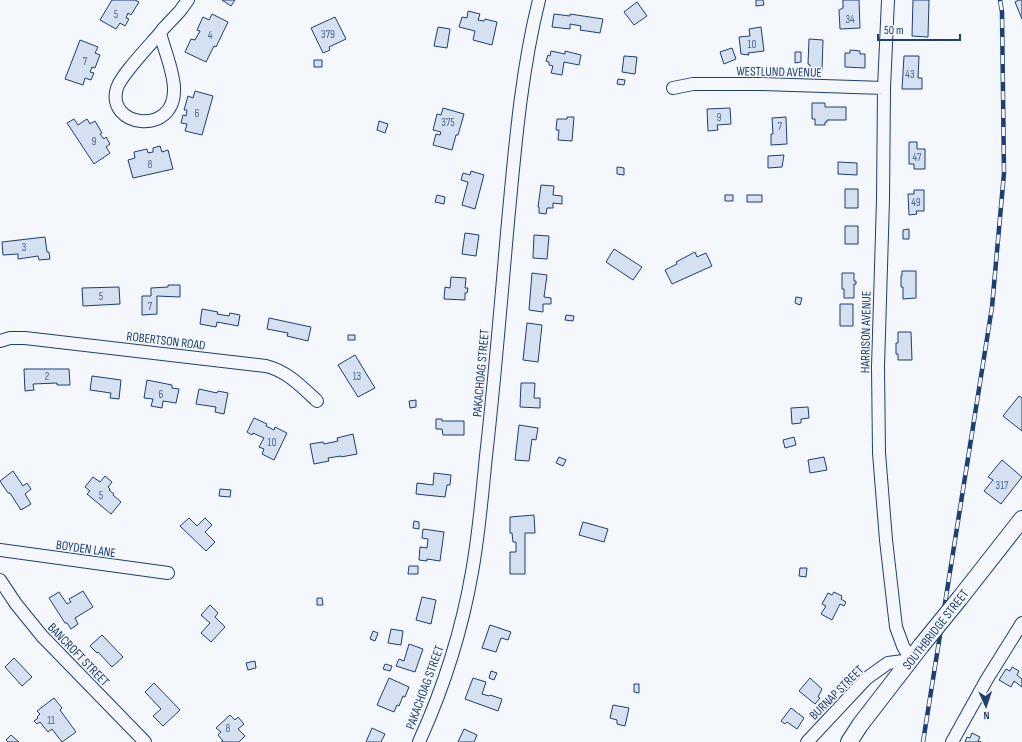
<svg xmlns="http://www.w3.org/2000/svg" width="1022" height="742" viewBox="0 0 1022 742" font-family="'Sofia Sans Condensed',sans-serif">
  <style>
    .building { fill: #d5e0f0; stroke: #1d3f73 }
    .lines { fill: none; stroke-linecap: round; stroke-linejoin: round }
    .minor-casing { stroke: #1d3f73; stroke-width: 14 }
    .major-casing { stroke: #1d3f73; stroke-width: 18 }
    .minor { stroke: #f4f7fb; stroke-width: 12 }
    .major { stroke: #f4f7fb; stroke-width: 16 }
    .rail-casing { stroke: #1d3f73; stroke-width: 4.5 }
    .rail { stroke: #f4f7fb; stroke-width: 3; stroke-dasharray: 9; stroke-linecap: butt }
    .major-bridge-casing { stroke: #1d3f73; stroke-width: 18; stroke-linecap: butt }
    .major-bridge { stroke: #f4f7fb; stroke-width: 16 }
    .labels { text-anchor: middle; stroke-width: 3; stroke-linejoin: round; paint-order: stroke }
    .number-label { font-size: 11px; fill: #4b6792 }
    .street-label { font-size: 13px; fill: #1d3f73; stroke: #f4f7fb }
  </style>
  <rect width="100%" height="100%" fill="#f4f7fb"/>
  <!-- building -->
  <path class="building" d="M112,0H135L139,2L131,15L128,13L126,18L129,19L125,26L120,23L116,29L100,20Z
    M222,0H235L231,6Z
    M756,0H763L764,5L756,6Z
    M843,0H859L860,28L840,29L839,10L843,8Z
    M913,0H929L928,37L912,36Z
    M1019,0H1022V19L1015,2Z
    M637,2L647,16L634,25L624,12Z
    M468,11L480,14L478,20L484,21L485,19L497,22L492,45L473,40L475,31L459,27L462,17L467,18Z
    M212,14L228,22L216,47L214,46L206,62L185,52L191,39L195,40L200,31L197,30L203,17L209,20Z
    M554,14L570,16V14L603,19L600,33L580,30L581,26L570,24V29L552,27Z
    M335,17L346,39L329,47L330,50L323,53L311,28Z
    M438,27L450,29L447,48L434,46Z
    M761,27L764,51L748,53L749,55L741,54L739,37L750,36L749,29Z
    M809,39L823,40L822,70H810V65L808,64Z
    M80,40L98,47L95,53L100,55L95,68L92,67L90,72L94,73L91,80L85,78L83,85L65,79Z
    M732,48L736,59L724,64L720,52Z
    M850,50L860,51V54H865V68L845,67V53H850Z
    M551,51L565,54V51L581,55L579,65L564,62L562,75L551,73L553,66L549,65V62L546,61L548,55L550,56Z
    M795,52H801V62L795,63Z
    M624,56L637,57L635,74L622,72Z
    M904,56H919L918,78H922V89H902Z
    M314,60H322V67H314Z
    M618,79L625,80L624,85L617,84Z
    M195,91L213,96L202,135L185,131L187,124L181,123L183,115L186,116L187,110H184L188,96L193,98Z
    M812,103H825V107H846V120H827V122H825V125H815V119H812Z
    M443,108L464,114L458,135H456L452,150L433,145L436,134L440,135L441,132L433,130L437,114L441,115Z
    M730,108L731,124L717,125L718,130L708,131L707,109Z
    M567,117H574L572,141L558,140L559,130H556L557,119H567Z
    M786,117L787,144L771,145V134H773L772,118Z
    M74,119L78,125L87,119L90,124L95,121L102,133L100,134L104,139L106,137L110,144L106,147L110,153L94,164L67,123Z
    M379,121L388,124L385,133L377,130Z
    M909,142H917V149H925V169H914V164H909Z
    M160,146L162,152L168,150L173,169L133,178L128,160L135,158L134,152L147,149L148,153L153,152V148Z
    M784,155L782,167L768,168V156Z
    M838,162L857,163V175L838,174Z
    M617,167L624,168V175L617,174Z
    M471,171L484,175L475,209L462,205L468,182L461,180L463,173L470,175Z
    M541,185L554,186L553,195L562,196V204L553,203V208H547L546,214L539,213V207H538Z
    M845,189H858V208H845Z
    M914,190H924V211H916L917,214L909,215L908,194H914Z
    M437,195L445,197L444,204L435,202Z
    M725,195H733V201H725Z
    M747,195H762V202H747Z
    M845,226H858V244H845Z
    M909,229V239H903V230Z
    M465,233L479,235L476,256L462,254Z
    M534,235L549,236L547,259L533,258Z
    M45,237L47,252H49L50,259L39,260L38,256L18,259V254L3,255L2,242Z
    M614,249L642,267L633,280L606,262Z
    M695,252L697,257L706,253L712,266L672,284L665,270L677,264L676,262Z
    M902,271H916V298L903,299V287H901V276H902Z
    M532,273L547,275L544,297L551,298V304H543V312L529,310Z
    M842,273H854V281H856V284H854V298H844V289H842Z
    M451,277L466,278L465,288H468L467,293H465V300L444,299L445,287L450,288Z
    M168,285H180V297L157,296V314L142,315V296H151V288L168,287Z
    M119,287L120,304L83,306L82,288Z
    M796,297L802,298L800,305L795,303Z
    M840,304H853V326H840Z
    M202,309L218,312L217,314L229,316L230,313L240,315L238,326L217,322L216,327L200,324Z
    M566,315L574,316L573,321L565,320Z
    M269,318L311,327L308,341L287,336L288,333L267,329Z
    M527,323L542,325L538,362L523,360Z
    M898,332H911L912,360H898V354H896V343H898Z
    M348,335H355V340H348Z
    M355,355L375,388L358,397L338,365Z
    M24,369H69L70,385H57V383L33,384L34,390L25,391Z
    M92,376L121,380L119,399L110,398L111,393L90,390Z
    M147,380L172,385V388L179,389L176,403L163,401L162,408L151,406L153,399L144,398Z
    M521,383H535L534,398H540V408L520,407Z
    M199,389L217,393L218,391L228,393L224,414L215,412L216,407L196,404Z
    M1019,396L1022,398V431L1003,416Z
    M416,400V407L410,408L409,401Z
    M808,407L809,418L801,419V423L792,424L791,408Z
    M254,418L267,424L266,426L274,430L275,427L287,433L274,460L262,454L264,449L259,447L264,438L253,433L252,435L247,432Z
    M436,419H442V421H464V435H443L442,429H436Z
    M519,425L538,428L536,440L532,439L529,461L515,460Z
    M353,434L357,454L341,457V456L328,458L329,461L314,464L310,444L323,442L324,444L338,441L337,438Z
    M794,437L796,445L785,448L783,440Z
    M559,457L566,460L563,466L556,463Z
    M824,457L827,470L810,473L808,460Z
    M1002,460L1022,477L1001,504L984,491L993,480L988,477Z
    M13,471L23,486L27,483L31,489L25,494L31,504L21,510L10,493H8L0,481Z
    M434,473L451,475L450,485H447L445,497L416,494L417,483L433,485Z
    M105,476L112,482L108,487L110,489L109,490L114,494L113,495L121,502L111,514L87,494L90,491L85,487L93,477L100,482Z
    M220,489L231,490L230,497L219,496Z
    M534,515L535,533H525V574H510V552H516V542H513L512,533H510V517Z
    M189,518L197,526L205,518L212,525L205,532L215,542L206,551L180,526Z
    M414,521L419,522V529L413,528Z
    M583,522L608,529L604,542L579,535Z
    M423,529L444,532L440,561L427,559V561L419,560L420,547L427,548L428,539L422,538Z
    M409,566H418V574H408Z
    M800,568H807L806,577L799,576Z
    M83,591L93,607L75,618L78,624L71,629L67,623H65L49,598L59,592L67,604L71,602L69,599Z
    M834,592L842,596L841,599L846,602L844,606L840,604L832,620L821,614L826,606L822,604L828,593L832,595Z
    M422,597L436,600L431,624L416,620Z
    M317,598H322L323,605H317Z
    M210,605L218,613L215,617L225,627L211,642L201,633L210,623L201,615Z
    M490,625L511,632L508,640L501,638L496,652L482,648Z
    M391,629L403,631L401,645L388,643Z
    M373,631L378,633L375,641L370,639Z
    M102,635L123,657L112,667L98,652L97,653L90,646Z
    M409,644L423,649L415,672L396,666L399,659L404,661Z
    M14,658L32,677L22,686L5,667Z
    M255,661L256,668L248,670L246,663Z
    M385,664L392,666L390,671L383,669Z
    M1012,667L1019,671L1017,675L1022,679V687L1014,681L1011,687L999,680L1006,669L1010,671Z
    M491,671L497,673L494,680L489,678Z
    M389,678L409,687L405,697L403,696L399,706L397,705L394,712L377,705Z
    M473,678L486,682L482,694L489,696L490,695L502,699L498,711L465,699Z
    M810,678L822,689L818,697L820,698L815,704L799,691Z
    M154,683L180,710L163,726L153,716L161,709L145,692Z
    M634,684H639V693L634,692Z
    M54,698L62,708L60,710L76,732L62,742L52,729L48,732L40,722L37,724L34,721L38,718L37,717L40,714L37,711Z
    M613,705L629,708L625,726L617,724V720L610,718Z
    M791,708L804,718L797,729L787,722L785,724L781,721Z
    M230,715L235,720L238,717L244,724L238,729L245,736L239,742H221L223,741L218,735L221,732L216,728Z
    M372,728L385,734L381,742H366Z
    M464,729L477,735L474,742H458Z
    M972,733L980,737L978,741L981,742H965L967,737L970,738Z
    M11,735L19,742H8L6,740Z"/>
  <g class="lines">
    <!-- minor casing -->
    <g class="minor-casing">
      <path id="minor" d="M160,33C164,49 174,72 174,89C175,137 105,127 117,88C121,75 150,45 160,33L163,29L180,11L188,0
        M673,88L693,84H762L884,88
        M0,341L10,338H25L266,366C287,371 302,387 317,401
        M0,550L168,573
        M0,580L16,604L42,636L145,742
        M419,742C443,689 462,630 472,572C479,534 482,495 486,456C495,378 501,300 508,222C515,148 521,72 539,0
        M807,742L867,678L888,663L911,660L903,646L896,627L886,540L879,453L878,367L883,200L884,88L888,0
        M952,742L987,679L1022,623"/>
    </g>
    <!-- major casing -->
    <g class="major-casing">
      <path id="major" d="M960,598L1022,519
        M849,742L860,725L921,646"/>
    </g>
    <!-- minor -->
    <use href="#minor" class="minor"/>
    <!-- major -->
    <use href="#major" class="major"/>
    <!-- rail casing -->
    <g class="rail-casing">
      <path id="rail" d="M923,742L992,307L1004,173L1002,12L1000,0"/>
    </g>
    <!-- rail -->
    <use href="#rail" class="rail"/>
    <!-- major-bridge casing -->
    <g class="major-bridge-casing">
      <path id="major-bridge" d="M921,646L960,598"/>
    </g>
    <!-- major-bridge -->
    <use href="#major-bridge" class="major-bridge"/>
  </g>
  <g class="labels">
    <!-- number labels -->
    <g class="number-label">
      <text x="116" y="18">5</text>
      <text x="850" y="23">34</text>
      <text x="328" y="38">379</text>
      <text x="210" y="39">4</text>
      <text x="752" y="48">10</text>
      <text x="85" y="65">7</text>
      <text x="910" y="78">43</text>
      <text x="197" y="117">6</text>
      <text x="719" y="121">9</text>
      <text x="448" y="126">375</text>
      <text x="780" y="130">7</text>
      <text x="94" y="145">9</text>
      <text x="917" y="161">47</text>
      <text x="150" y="168">8</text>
      <text x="916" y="206">49</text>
      <text x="24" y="251">3</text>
      <text x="101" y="300">5</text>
      <text x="150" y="310">7</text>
      <text x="47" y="380">2</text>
      <text x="357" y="380">13</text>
      <text x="161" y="398">6</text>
      <text x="272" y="446">10</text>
      <text x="1002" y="489">317</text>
      <text x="101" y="499">5</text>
      <text x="51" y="724">11</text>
      <text x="228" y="732">8</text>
    </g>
    <!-- street labels -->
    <g class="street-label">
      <text transform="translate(779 71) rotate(1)" y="5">WESTLUND AVENUE</text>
      <text transform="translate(865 332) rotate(-89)" y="5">HARRISON AVENUE</text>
      <text transform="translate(166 340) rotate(7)" y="5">ROBERTSON ROAD</text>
      <text transform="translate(480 373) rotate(-85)" y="5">PAKACHOAG STREET</text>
      <text transform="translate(86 548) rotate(8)" y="5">BOYDEN LANE</text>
      <text transform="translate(935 629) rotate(-52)" y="5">SOUTHBRIDGE STREET</text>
      <text transform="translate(79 654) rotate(46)" y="5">BANCROFT STREET</text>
      <text transform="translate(424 687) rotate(-70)" y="5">PAKACHOAG STREET</text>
      <text transform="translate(836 692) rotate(-45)" y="5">BURNAP STREET</text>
    </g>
  </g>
  <!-- north arrow -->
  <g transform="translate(986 706) rotate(177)" stroke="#f4f7fb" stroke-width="3" paint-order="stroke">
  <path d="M0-3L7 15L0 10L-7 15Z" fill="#1d3f73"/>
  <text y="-6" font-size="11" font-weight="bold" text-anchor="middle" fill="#1d3f73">N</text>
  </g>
  <!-- scale -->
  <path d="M878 34v6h82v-6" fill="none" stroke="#1d3f73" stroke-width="2"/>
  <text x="884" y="34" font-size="12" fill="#1d3f73" stroke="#f4f7fb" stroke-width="3" paint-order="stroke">50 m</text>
</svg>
